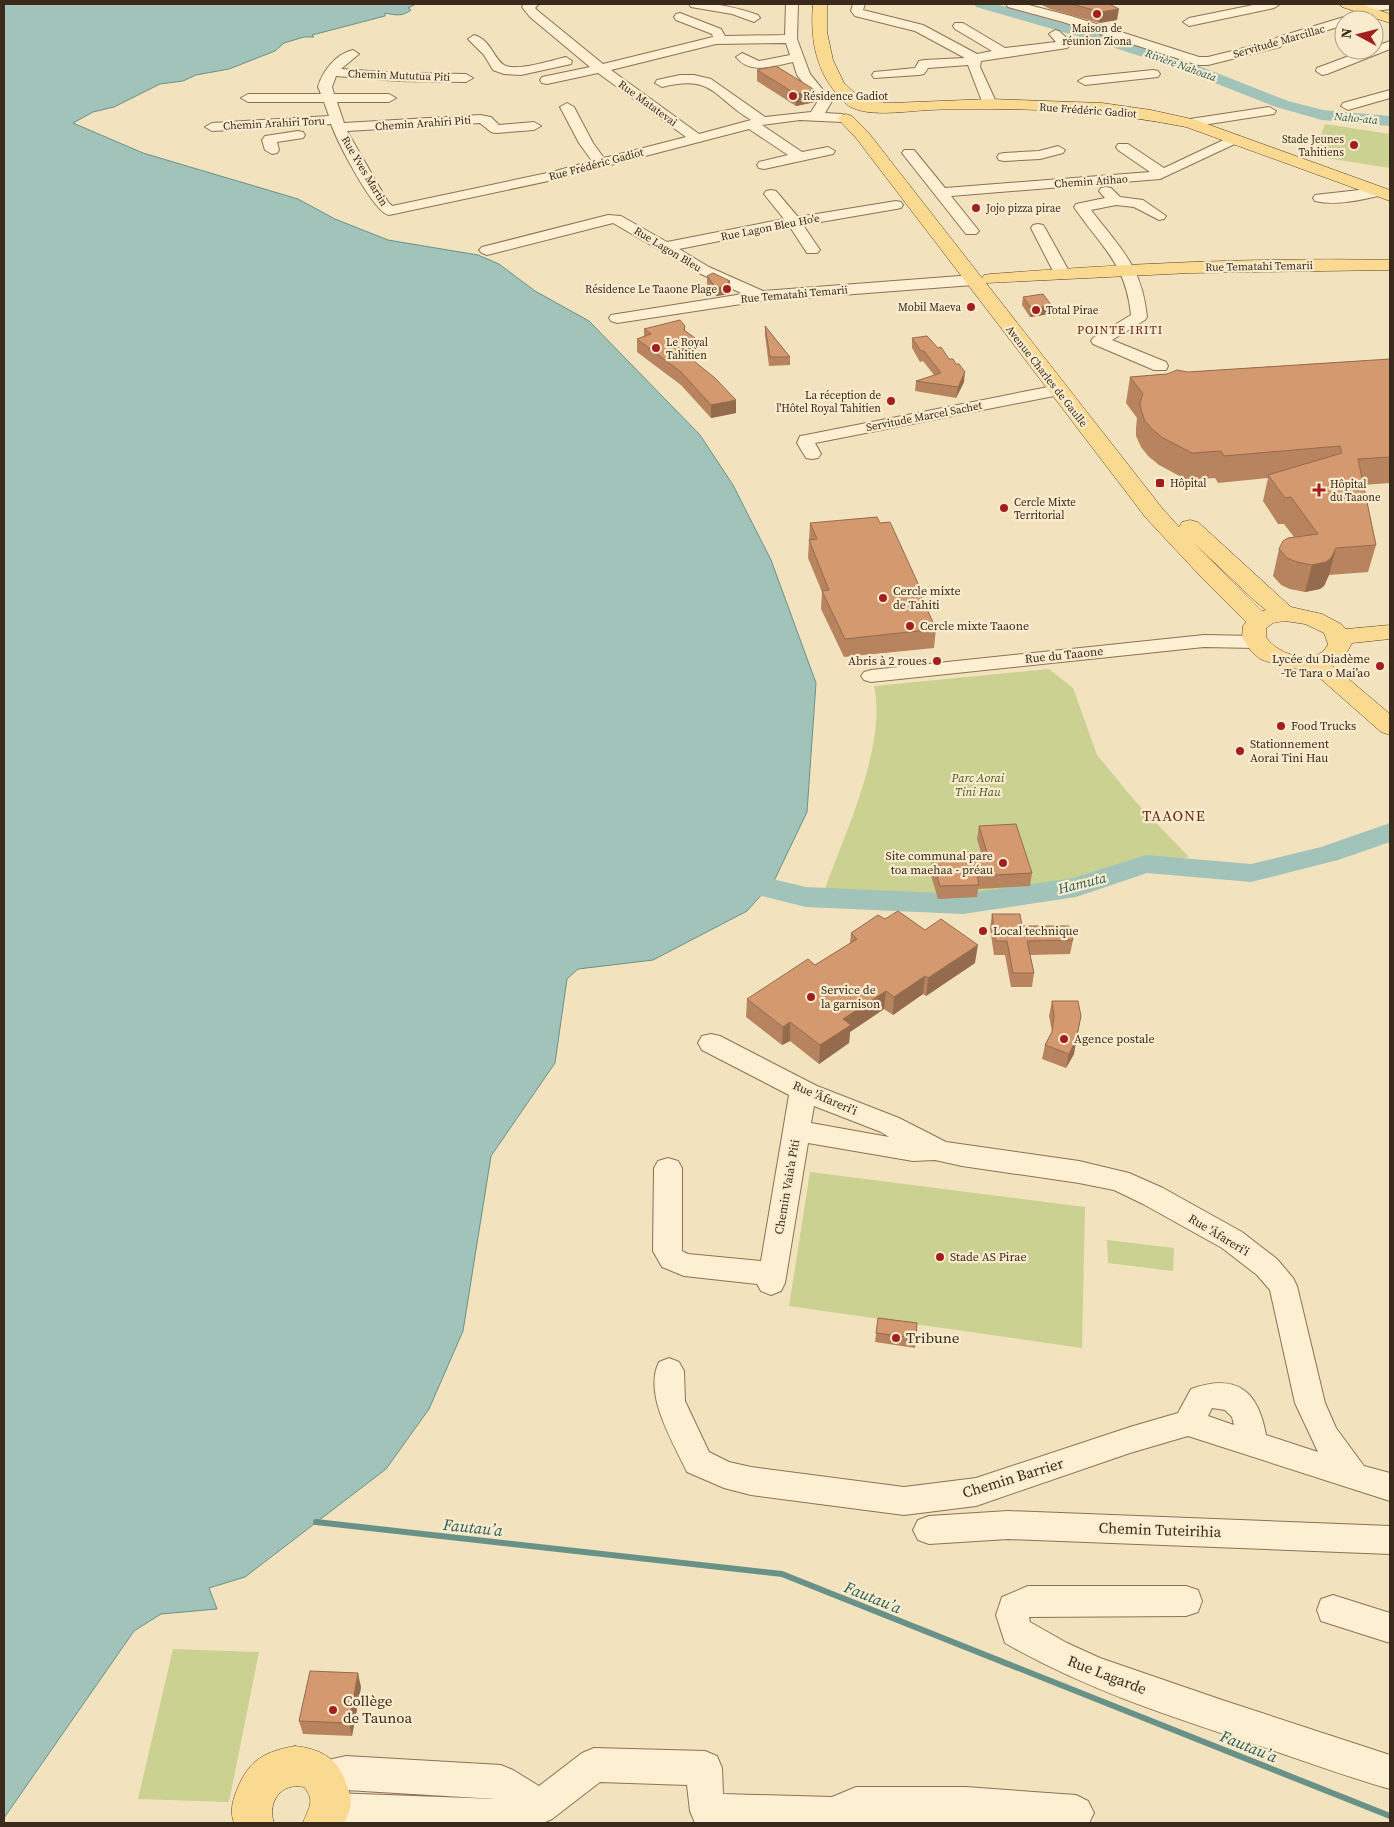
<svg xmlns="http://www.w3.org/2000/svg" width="1394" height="1827" viewBox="0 0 1394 1827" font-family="'Source Serif 4',serif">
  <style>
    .green { fill: #cad191 }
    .water { fill: #a2c3b9; stroke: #689288 }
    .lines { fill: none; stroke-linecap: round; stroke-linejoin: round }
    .stream { stroke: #689288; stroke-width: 6 }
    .river { fill: #a2c3b9; fill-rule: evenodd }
    .minor-casing { stroke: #8c7254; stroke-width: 2 }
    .major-casing { stroke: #59402a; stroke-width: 1 }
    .minor { fill: #fcefd2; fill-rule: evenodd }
    .major { fill: #fad991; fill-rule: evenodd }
    .wall { fill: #b7845f }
    .shaded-wall { fill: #956b4e }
    .building { fill: #d5996f; stroke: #956b4e }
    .poi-dot { fill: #a21e1f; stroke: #f9ecce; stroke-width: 2 }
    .labels { text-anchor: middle; stroke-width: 4.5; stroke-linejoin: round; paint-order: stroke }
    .far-poi-label { font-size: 11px; fill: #3a2a1b; stroke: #f9ecce; text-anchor: start }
    .far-street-label { font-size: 11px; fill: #3a2a1b; stroke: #f9ecce }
    .far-water-label { font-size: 11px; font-style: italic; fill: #285c58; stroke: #f9ecce }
    .far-quarter-label { font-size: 12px; letter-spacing: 1px; fill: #6b2716; stroke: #f9ecce }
    .poi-label { font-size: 12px; fill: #3a2a1b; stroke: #f9ecce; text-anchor: start }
    .street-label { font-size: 12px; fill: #3a2a1b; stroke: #f9ecce }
    .park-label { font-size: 12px; font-style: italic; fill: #4a591f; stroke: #f9ecce }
    .water-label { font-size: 14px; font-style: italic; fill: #285c58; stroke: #f9ecce }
    .quarter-label { font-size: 15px; letter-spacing: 1px; fill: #6b2716; stroke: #f9ecce }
    .near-poi-label { font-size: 15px; fill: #3a2a1b; stroke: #f9ecce; text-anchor: start }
    .near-street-label { font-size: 15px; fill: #3a2a1b; stroke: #f9ecce }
    .near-water-label { font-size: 16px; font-style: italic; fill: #285c58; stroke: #f9ecce }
  </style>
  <rect width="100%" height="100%" fill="#f2e3be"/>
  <!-- green -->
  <path class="green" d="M1325,124L1390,134V168L1313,156Z
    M1049,669L1073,688L1097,755L1135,801L1189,857L936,903L825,889C845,833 887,746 874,686Z
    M810,1172L1085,1207L1082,1348L789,1306Z
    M1107,1240L1174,1248L1173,1271L1108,1263Z
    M173,1649L259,1652L229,1802L138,1799Z"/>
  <!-- water -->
  <path class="water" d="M4,4H416L408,8L411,10C402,17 395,15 385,13V16L312,35L314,37H304L284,43L275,51L229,69L196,75L183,81L160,84L114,107L93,112L73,123L143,153L298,199L335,219L388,240L478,255L499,264L535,291L589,321L700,435L733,485L771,560L816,683L807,812L774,881L747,911L653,960L578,969L567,979L555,1063L491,1156L463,1331L429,1409L386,1469L245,1577L209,1588L217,1609L161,1614L134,1631L4,1818Z"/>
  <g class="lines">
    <!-- stream -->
    <path class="stream" d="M316,1522L782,1574L1390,1816"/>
    <!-- river -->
    <path class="river" d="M974,4H996L1101,34L1194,64L1288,101L1323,110L1390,116V126L1322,120L1276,107L1182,70L1091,40L976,7Z
      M1390,823V842L1338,860L1251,882L1147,873L1076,897L963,914L806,907L758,895L754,888L758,881L768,878L806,887L963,894L1073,878L1146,855L1251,864L1321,847Z"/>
    <!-- minor casing -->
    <g class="minor-casing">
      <path id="minor" d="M524,4H539L535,8L538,11L603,64L713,37L712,34L676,20L674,17L676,14L680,13L721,29L725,36L785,35L786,4H798L797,39L810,74L832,101L825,113L842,114L849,118L842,122L800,120L762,125L802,152L828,147L835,151L833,154L764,169L759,168L757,165L759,162L788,155L749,129L553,180L389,215C373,212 337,141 331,124L212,131L205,127L212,123L329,116L324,102H248L241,98L248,94H321L318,87C323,70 336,54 353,50L359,54L341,69L399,73L466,74L473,78L466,82L399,81L336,76L332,87L334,94H389L396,98L389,102H337L344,123L480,115L491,117L499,125L534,122L541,126L534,130L496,133L491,132L480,123L347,131L388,202L392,206L552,172L592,161L579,143L560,107L567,103L574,107L593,143L604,158L686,137L598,73L547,84L542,83L540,80L542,77L590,67L530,17L522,7ZM786,43L790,55L759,61L742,53L736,57C750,75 773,66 793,62L797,75L818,101L811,112L765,117L711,79L694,75H680L657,80L655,83L662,87C713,74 713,97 751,120L699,134L611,70L716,44Z
        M689,4C713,2 735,7 758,15L760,18L754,22L732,14L691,7Z
        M853,4H865L863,10L923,25L977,54L992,51L955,29L953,26L955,23H963L1005,48L1056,42L1049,34L1055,30L1059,31L1073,44L1067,48L981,61L980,67L997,104L990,108L983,104L968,65L928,68L924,74L919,75L874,78L872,75L874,72L915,68L919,61L924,60L965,58L915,31L855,16L851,11Z
        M1006,4H1025L1071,16L1199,57H1208L1272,41L1278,37L1344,17L1349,20H1344V25L1286,43L1280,47L1208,65H1198L1063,22L1008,7Z
        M1258,4H1280L1274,8L1189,26L1183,22L1189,18Z
        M1373,4H1390V9L1361,13L1355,9L1357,6Z
        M474,35C490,39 494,59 504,65C516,72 553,60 566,57L572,61L571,64L521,75L504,74L493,70L484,55L468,39Z
        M1390,41V49L1327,74L1322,75L1316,71L1317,68L1365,50H1374V47Z
        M1153,70L1158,71L1160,74L1158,77L1085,85L1078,81L1085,77Z
        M1390,90V98L1348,110L1341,106L1343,103Z
        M1269,107L1276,111L1274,114L1190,127L1183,123L1190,119Z
        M298,131L303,132L305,135L303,138L277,142L279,150L277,153L272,154L265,150L262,140L265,136Z
        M1234,135L1239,136L1241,139L1239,142L1160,179L951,196L979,231L976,234H966L902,153L904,150H914L945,188L1150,172L1118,150L1116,147L1118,144H1128L1164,168Z
        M1058,146L1065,150L1063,153L1040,159L1004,161L999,160L997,157L999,154L1004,153L1039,151Z
        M1106,187L1111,188L1120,197L1143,200L1166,216L1164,219L1159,220L1134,207L1116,205L1091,210C1120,248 1142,266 1147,317L1145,320L1112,340L1166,362L1168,366L1166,370H1154L1093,344L1091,341L1093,338L1131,315C1126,263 1101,247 1074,207L1076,204L1105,198L1099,191L1101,188Z
        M1377,188L1382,189L1384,192L1382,195C1362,200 1335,206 1315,201L1313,198L1315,195Z
        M771,190L776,191L798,217L896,201L901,202L903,205L901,208L896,209L803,225L820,250L817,253H807L790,227L679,249L709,267L763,291L973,275L979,277L981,280L979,283L973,285L761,301L617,323L611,321L609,318L611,315L743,294L699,273L613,223L487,255L482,253L479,250L482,247L608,215L621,216L667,242L784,219L764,194L766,191Z
        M1038,224L1043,225L1045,228L1070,273L1068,276H1056L1054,273L1031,228L1033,225Z
        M1058,385L1064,386L1067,390L1064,394L815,443L821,454L818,458L812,459L806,458L797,443L800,436L806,435Z
        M1204,635L1256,636L1263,638L1266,642L1263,646L1256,648L1204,647L871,682L864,680L861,676L864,672L871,670Z
        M711,1034L720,1036L817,1086L899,1118L946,1142L1079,1161L1129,1173L1163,1188L1242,1232L1277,1259L1293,1278L1297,1286L1325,1403L1336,1428L1364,1466L1390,1473V1501L1188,1436L1130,1453L976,1506L904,1515L751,1495L724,1488L687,1472C673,1442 643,1394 659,1362L669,1358L679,1362L684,1371L685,1401L709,1452L729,1462L751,1467L904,1487L976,1478L1130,1427L1178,1413L1191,1389C1236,1373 1258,1390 1266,1435L1318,1452L1295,1403L1270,1290L1257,1275L1222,1248L1143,1204L1114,1190L1079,1183L962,1166L935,1160L913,1161L808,1143L785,1283L781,1291L771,1295L761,1291L757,1284L684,1276L662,1267L653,1251L654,1168L658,1161L668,1158L678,1161L682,1168V1251L688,1254L761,1261L789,1095L702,1050L698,1043L702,1036ZM814,1106L881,1132L889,1137L811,1123ZM1212,1408L1225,1410L1232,1417L1234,1425L1208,1416Z
        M1008,1511L1390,1526V1554L1008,1539L929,1544L918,1540L913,1530L918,1520L929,1516Z
        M1028,1586H1186L1198,1590L1202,1601L1198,1612L1186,1616L1029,1617L1030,1622L1067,1643L1100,1658L1222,1700L1390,1755V1789C1344,1776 1299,1759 1254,1744C1169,1716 1083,1688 1005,1643L996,1615L1002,1597Z
        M1333,1595L1390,1613V1643L1321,1621L1317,1610L1321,1599Z
        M594,1748L705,1751L717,1756L722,1768L723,1794L832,1797L856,1787H966L1076,1795L1088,1801L1094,1813L1089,1823H695L690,1811L687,1785L600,1782L552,1819L543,1823H316L311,1811L317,1799L326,1795L311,1790L306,1778L311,1766L323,1761L346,1756L501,1765L513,1770L539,1786L582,1753ZM346,1790L496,1799L332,1793Z"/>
    </g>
    <!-- major casing -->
    <g class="major-casing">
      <path id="major" d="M813,4H827V32L833,60L844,83L863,101L891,103L990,99L1102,103L1151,110L1196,120L1390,190V201L1186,127C1121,114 1056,109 990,109C969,109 949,109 929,110C908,111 872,117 853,108C847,106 841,99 836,93C815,68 810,36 813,4Z
        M1340,4H1360L1390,14V23L1342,7Z
        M846,114L852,116L868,132L982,278L984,275L990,274C1123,264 1257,257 1390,260V270L1190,273L986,283L1162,508L1179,527L1182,522L1190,520L1198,522L1291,607L1322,614L1341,624L1346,629L1390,625V639L1352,643L1344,658L1331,665L1338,670L1390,714V735L1381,732L1322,680L1305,670L1283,667L1260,659L1251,651L1242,637L1243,626L1246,622L1202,578L1146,518L856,138L838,119L840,116ZM1194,543L1256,602L1266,610L1262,611ZM1285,621L1305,624L1324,633L1328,644C1318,668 1277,655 1266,637V628L1273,623Z
        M295,1746C322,1749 339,1759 347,1786C349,1790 351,1796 351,1801C351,1809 347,1816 344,1823H303C308,1808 316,1802 304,1787C281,1782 267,1802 274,1823H234C230,1813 232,1802 236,1792C248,1761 262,1752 295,1746Z"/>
    </g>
    <!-- minor -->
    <use href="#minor" class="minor"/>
    <!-- major -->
    <use href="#major" class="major"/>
  </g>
  <!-- wall -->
  <path class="wall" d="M1040,4H1109L1117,20L1099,23L1050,9Z
    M757,70L815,102L796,106L757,81Z
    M707,276L730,281V294L716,296L707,284Z
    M1023,297L1050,314L1030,317L1022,305Z
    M765,326L790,357V365L769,366L765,335Z
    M644,329L685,331L695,351L686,354L736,413L711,418L681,385L637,352V339L644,336Z
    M912,338L964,382L956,398L915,391L916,381L934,375L923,361L920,362L912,348Z
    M1390,359V483L1363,485L1376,545L1368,572L1329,575L1324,586L1320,589L1305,592L1290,589L1281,585L1273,576L1279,549L1294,537L1284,524H1278L1263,501L1268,478L1218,483L1215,478L1187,480L1159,465L1148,456L1141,447L1136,436V428L1137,418L1126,403L1130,377L1188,372Z
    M810,523H880L922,598L936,629L934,648L844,657L821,609L822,592L808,558Z
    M979,826L1032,873L1030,886L978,889L977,897L938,899L930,872L932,859L982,856L977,839Z
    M992,914L1022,926L1073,940L1070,954L1030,955L1034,973L1032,987H1011L1005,955H994L990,928Z
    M885,919L925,930L975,963L926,996L923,994L893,1015L884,1009L850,1032L849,1043L819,1064L790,1041L782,1045L746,1017L747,999L815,965L850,943L851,933Z
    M1052,1001L1074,1054L1066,1068L1042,1059L1045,1045L1052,1031L1049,1016Z
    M878,1318L917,1323L915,1348L875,1342Z
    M361,1687L352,1736L303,1734L299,1721Z"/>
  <!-- shaded-wall -->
  <path class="shaded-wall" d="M1119,9L1117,20L1099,23L1101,12Z
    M815,90V102L796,106V94Z
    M730,281V294L716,296V288Z
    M1052,306L1050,314L1030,317L1031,308Z
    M685,326V339L695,338V351L674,357V345Z
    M965,372L964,382L956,398L958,387Z
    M736,400V413L711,418V405Z
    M1336,548L1329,575L1324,586L1320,589L1305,592L1312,565Z
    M978,945L975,963L926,996L928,978Z
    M925,976L923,994L893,1015L894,997Z
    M886,991L884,1009L850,1032L849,1043L819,1064L820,1045L843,1019Z
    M1081,1016L1074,1054L1066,1068L1069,1054Z
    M790,1022V1041L782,1045L783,1027Z
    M358,1673L361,1687L352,1736L349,1723Z"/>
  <!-- building -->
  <path class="building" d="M1071,4H1109L1119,9L1101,12Z
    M776,66L815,90L796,94L757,70Z
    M713,273L730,281L728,282L730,286L716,288L707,276Z
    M1043,294L1052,306L1031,308L1023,297Z
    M680,320L685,326L684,330L695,338L674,345L715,378L736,400L711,405L681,372L637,339L651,334L644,329Z
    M765,326L790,357H770Z
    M927,336L938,348L941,347L949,359H953L956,364H959L965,372L958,387L916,381L941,373L924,351H921L912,338Z
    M1390,359V457L1358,459L1376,545L1336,548L1331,558L1326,562L1312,565L1297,562L1287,558L1279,549L1283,541L1288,538L1318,534L1291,497L1285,498L1268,475L1342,453L1340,446L1224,456L1221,451L1192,453L1163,438L1153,430L1145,421L1141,410L1140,402L1143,394L1130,377L1167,374L1177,370L1188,372Z
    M877,517L880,523L890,522L921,590L922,598L936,629L845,639L822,591L829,590L809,540L817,539L810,523Z
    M1016,824L1032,873L977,876L979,885L940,886L932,859L988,856L979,826Z
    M898,911L925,930L941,919L978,945L928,978L925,976L894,997L886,991L843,1019L851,1025L820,1045L790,1022L783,1027L747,999L808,959L815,965L857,939L851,933L878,915L885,919Z
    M992,914H1020L1022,926H1069L1073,940L1027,941L1034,973H1013L1007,941H996Z
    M1052,1001H1078L1081,1016L1076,1040L1069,1054L1045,1045L1052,1032L1054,1016Z
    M878,1318L917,1323L916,1338L876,1333Z
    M310,1671L358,1673L349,1723L299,1721Z"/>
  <!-- markers -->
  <g class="poi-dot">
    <circle cx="1097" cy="14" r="5"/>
    <circle cx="793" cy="96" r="5"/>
    <circle cx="1354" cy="145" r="5"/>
    <circle cx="976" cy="208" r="5"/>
    <circle cx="727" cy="289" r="5"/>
    <circle cx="971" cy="307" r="5"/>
    <circle cx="1036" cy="310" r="5"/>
    <circle cx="656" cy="348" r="5"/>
    <circle cx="891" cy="401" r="5"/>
    <rect x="1155" y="478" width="10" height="10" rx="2.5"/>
    <path d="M1316.5 482.5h5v5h5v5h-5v5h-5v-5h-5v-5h5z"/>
    <circle cx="1004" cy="508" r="5"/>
    <circle cx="883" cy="598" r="5"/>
    <circle cx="910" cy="626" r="5"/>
    <circle cx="937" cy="661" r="5"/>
    <circle cx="1380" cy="666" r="5"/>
    <circle cx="1281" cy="726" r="5"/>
    <circle cx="1240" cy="751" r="5"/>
    <circle cx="1003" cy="863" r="5"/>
    <circle cx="983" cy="931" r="5"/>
    <circle cx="811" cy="997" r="5"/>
    <circle cx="1064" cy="1039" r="5"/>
    <circle cx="940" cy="1257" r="5"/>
    <circle cx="896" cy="1338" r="5"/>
    <circle cx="333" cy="1710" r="5"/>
  </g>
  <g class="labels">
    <!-- far-poi labels -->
    <g class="far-poi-label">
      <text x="1097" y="32" text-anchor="middle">Maison de<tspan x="1097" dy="13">réunion Ziona</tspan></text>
      <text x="803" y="100">Résidence Gadiot</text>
      <text x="1344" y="143" text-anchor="end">Stade Jeunes<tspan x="1344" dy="13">Tahitiens</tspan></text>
      <text x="986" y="212">Jojo pizza pirae</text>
      <text x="717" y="293" text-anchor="end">Résidence Le Taaone Plage</text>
      <text x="961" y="311" text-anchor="end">Mobil Maeva</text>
      <text x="1046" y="314">Total Pirae</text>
      <text x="666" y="346">Le Royal<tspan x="666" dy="13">Tahitien</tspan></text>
      <text x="881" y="399" text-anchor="end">La réception de<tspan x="881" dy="13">l'Hôtel Royal Tahitien</tspan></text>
      <text x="1170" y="487">Hôpital</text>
      <text x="1330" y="488">Hôpital<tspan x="1330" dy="13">du Taaone</tspan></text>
      <text x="1014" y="506">Cercle Mixte<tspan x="1014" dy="13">Territorial</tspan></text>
    </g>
    <!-- far-street labels -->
    <g class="far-street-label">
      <text transform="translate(1279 41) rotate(-16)" y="4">Servitude Marcillac</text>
      <text transform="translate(399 75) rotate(2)" y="4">Chemin Mututua Piti</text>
      <text transform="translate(648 103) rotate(36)" y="4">Rue Matatevai</text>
      <text transform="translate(1088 110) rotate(4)" y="4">Rue Frédéric Gadiot</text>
      <text transform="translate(274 123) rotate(-3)" y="4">Chemin Arahiri Toru</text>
      <text transform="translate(423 123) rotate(-4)" y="4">Chemin Arahiri Piti</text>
      <text transform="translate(596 164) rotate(-15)" y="4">Rue Frédéric Gadiot</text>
      <text transform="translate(365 171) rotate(59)" y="4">Rue Yves Martin</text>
      <text transform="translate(1091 181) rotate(-4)" y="4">Chemin Atihao</text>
      <text transform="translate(770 227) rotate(-11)" y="4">Rue Lagon Bleu Ho'e</text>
      <text transform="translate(668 249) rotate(31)" y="4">Rue Lagon Bleu</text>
      <text transform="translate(1259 266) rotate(-1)" y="4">Rue Tematahi Temarii</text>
      <text transform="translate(794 294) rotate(-5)" y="4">Rue Tematahi Temarii</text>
      <text transform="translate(1047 376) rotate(52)" y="4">Avenue Charles de Gaulle</text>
      <text transform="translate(924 416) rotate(-11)" y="4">Servitude Marcel Sachet</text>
    </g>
    <!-- far-water labels -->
    <g class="far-water-label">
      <text transform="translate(1181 65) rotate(20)" y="4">Rivière Nahoata</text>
      <text transform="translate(1356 118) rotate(5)" y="4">Naho-ata</text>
    </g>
    <!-- far-quarter labels -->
    <g class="far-quarter-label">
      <text x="1120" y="334">POINTE IRITI</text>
    </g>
    <!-- poi labels -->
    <g class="poi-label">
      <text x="893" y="595">Cercle mixte<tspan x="893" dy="14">de Tahiti</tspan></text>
      <text x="920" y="630">Cercle mixte Taaone</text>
      <text x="1370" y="663" text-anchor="end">Lycée du Diadème<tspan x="1370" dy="14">-Te Tara o Mai’ao</tspan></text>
      <text x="927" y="665" text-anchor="end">Abris à 2 roues</text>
      <text x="1291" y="730">Food Trucks</text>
      <text x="1250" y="748">Stationnement<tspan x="1250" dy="14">Aorai Tini Hau</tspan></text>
      <text x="993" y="860" text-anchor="end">Site communal pare<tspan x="993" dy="14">toa maehaa - préau</tspan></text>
      <text x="993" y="935">Local technique</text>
      <text x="821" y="994">Service de<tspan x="821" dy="14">la garnison</tspan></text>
      <text x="1074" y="1043">Agence postale</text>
      <text x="950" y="1261">Stade AS Pirae</text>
    </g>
    <!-- street labels -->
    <g class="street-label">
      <text transform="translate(1064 655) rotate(-6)" y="4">Rue du Taaone</text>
      <text transform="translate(825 1098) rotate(23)" y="4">Rue 'Āfareri'i</text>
      <text transform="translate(787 1187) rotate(-80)" y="4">Chemin Vaia'a Piti</text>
      <text transform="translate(1219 1235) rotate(31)" y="4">Rue 'Āfareri'i</text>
    </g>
    <!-- park labels -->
    <g class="park-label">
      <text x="978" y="782">Parc Aorai<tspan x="978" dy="14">Tini Hau</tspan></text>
    </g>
    <!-- water labels -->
    <g class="water-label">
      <text transform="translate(1082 883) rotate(-14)" y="5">Hamuta</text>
    </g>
    <!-- quarter labels -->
    <g class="quarter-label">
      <text x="1174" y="821">TAAONE</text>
    </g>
    <!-- near-poi labels -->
    <g class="near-poi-label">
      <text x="906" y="1343">Tribune</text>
      <text x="343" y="1706">Collège<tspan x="343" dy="17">de Taunoa</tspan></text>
    </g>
    <!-- near-street labels -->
    <g class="near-street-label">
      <text transform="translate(1013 1478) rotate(-17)" y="5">Chemin Barrier</text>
      <text transform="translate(1160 1530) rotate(2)" y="5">Chemin Tuteirihia</text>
      <text transform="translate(1107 1675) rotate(21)" y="5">Rue Lagarde</text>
    </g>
    <!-- near-water labels -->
    <g class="near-water-label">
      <text transform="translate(473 1527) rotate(6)" y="6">Fautau’a</text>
      <text transform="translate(873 1597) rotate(22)" y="6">Fautau’a</text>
      <text transform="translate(1249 1746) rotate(22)" y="6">Fautau’a</text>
    </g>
  </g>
  <!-- border -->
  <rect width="1394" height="1827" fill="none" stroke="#3a2a1b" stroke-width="10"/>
  <!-- north arrow -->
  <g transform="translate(1359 35) rotate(277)"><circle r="24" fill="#f9ecce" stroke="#ad9e86"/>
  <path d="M0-4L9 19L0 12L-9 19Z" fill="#a21e1f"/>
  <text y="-8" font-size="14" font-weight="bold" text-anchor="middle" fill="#3a2a1b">N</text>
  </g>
</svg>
